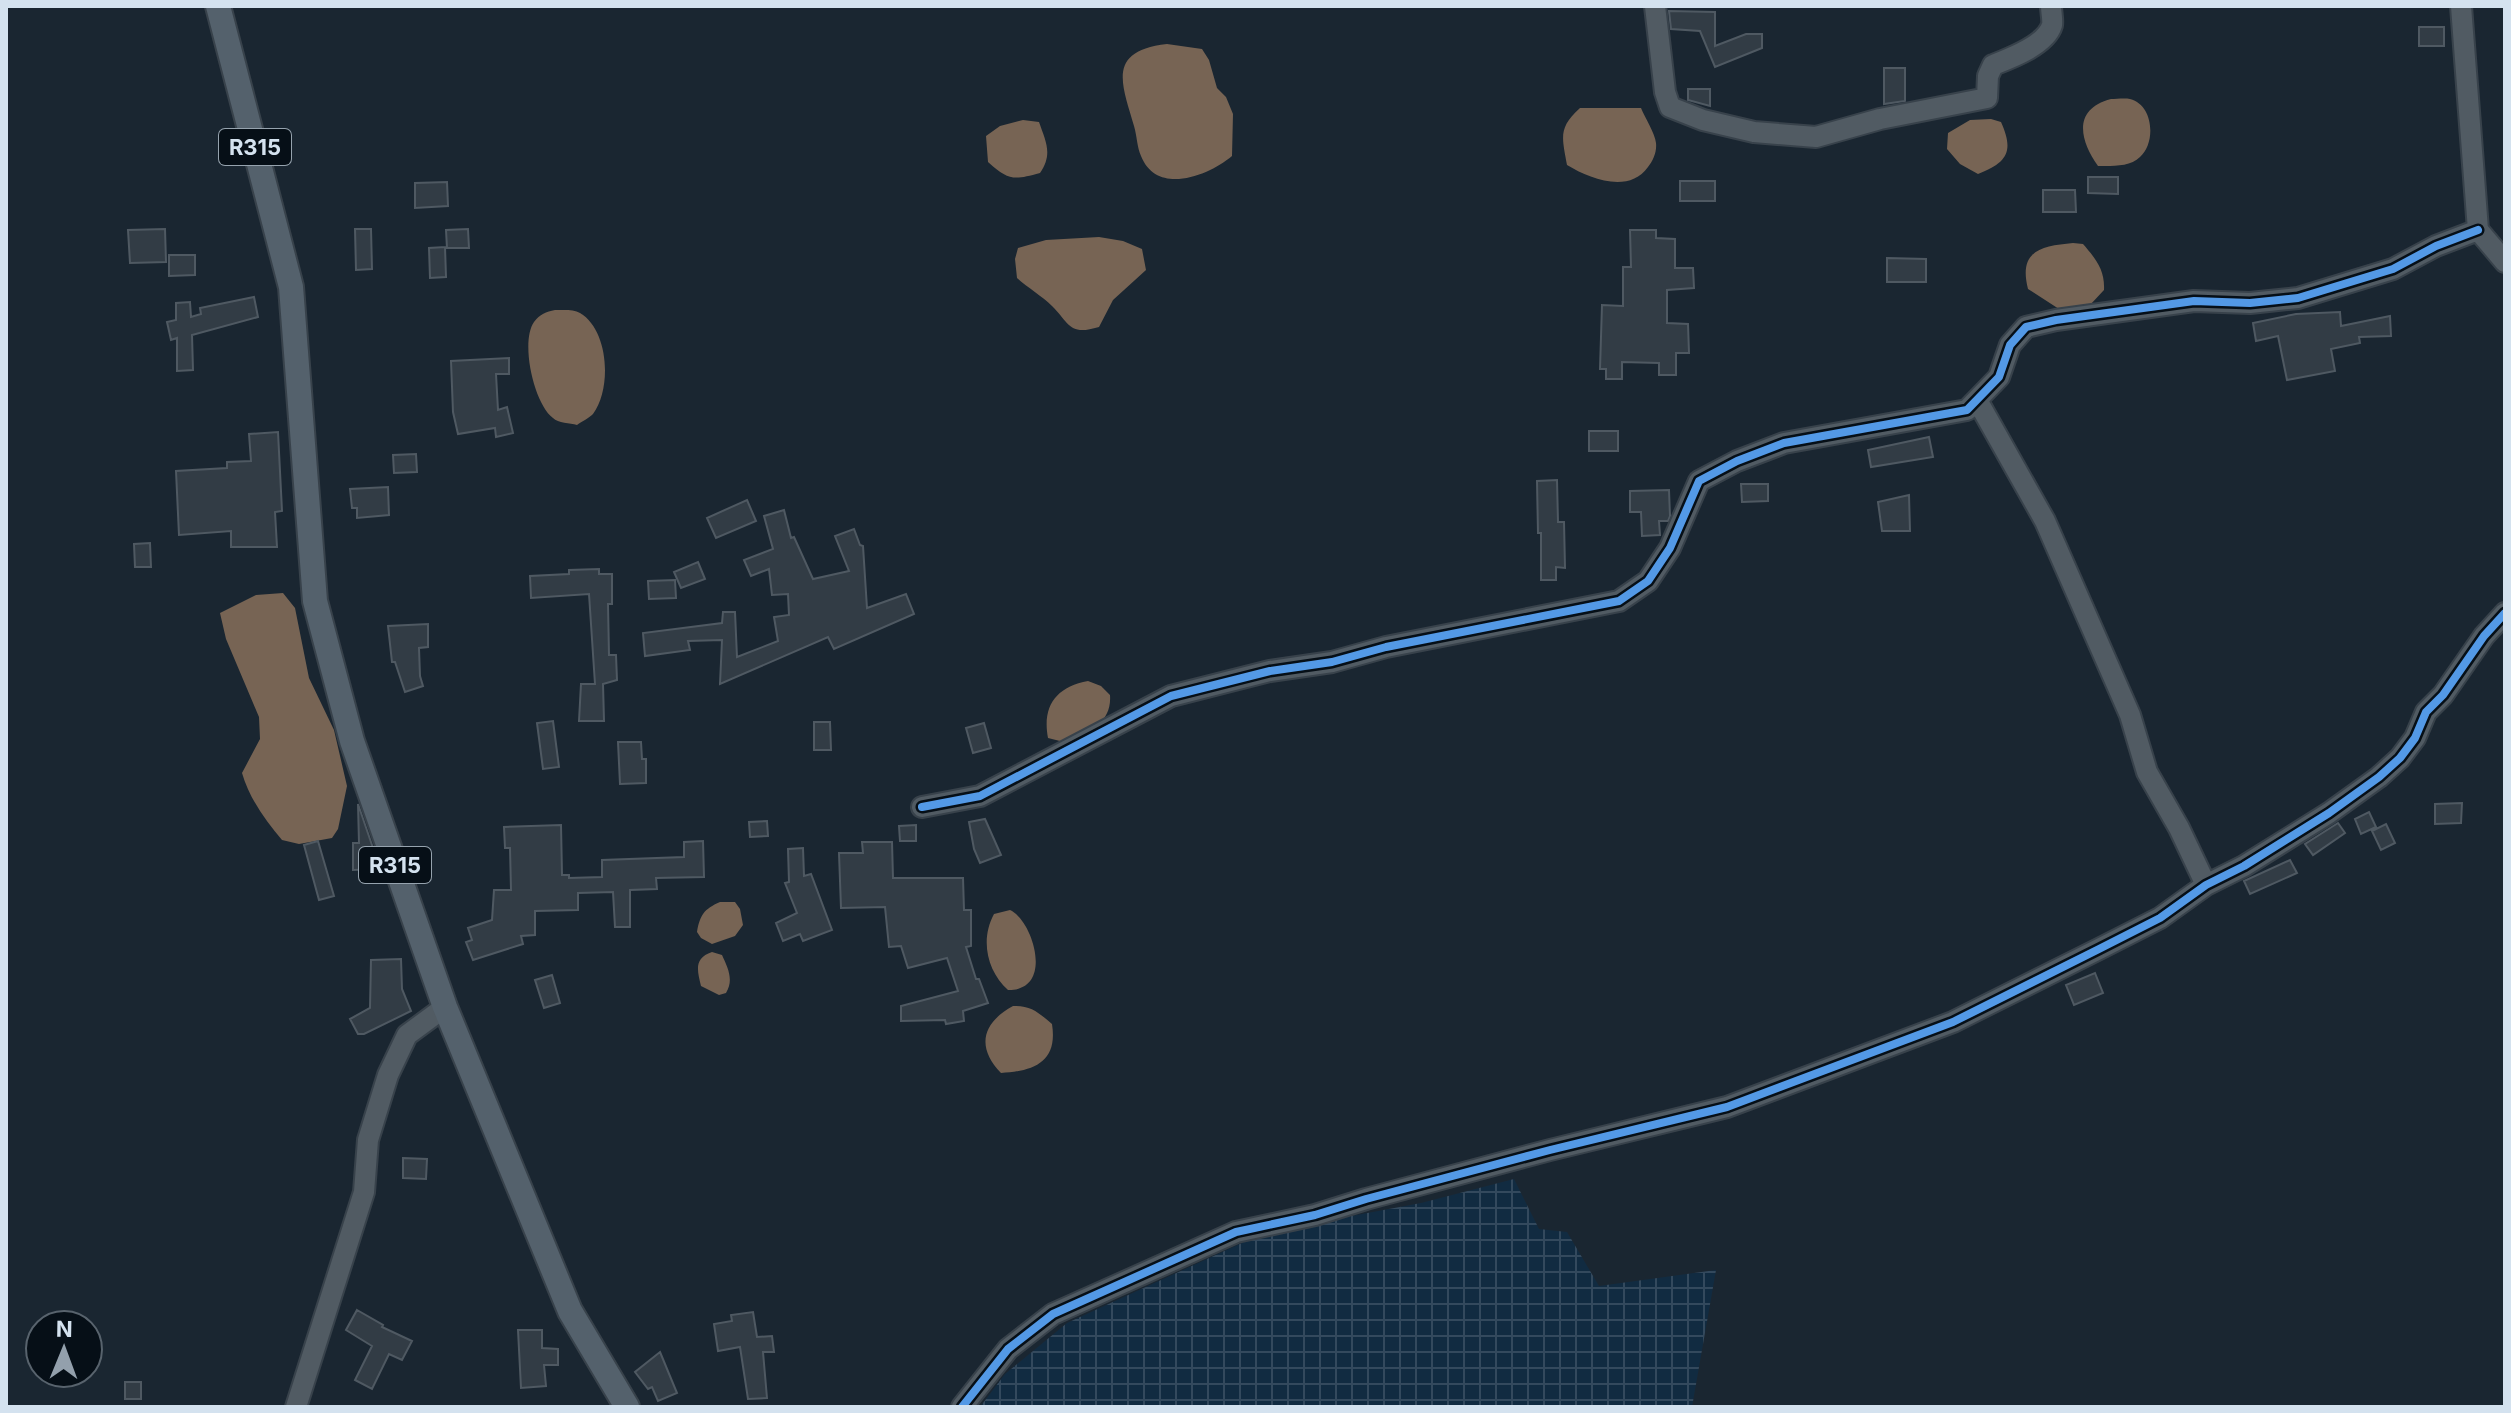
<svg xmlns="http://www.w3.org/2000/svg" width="2511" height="1413" viewBox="0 0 2511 1413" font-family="Inter,sans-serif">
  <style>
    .industrial { fill: url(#industrial-grid) }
    .water { fill: #776454 }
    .building { fill: #323c45; stroke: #4f5962; stroke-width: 2 }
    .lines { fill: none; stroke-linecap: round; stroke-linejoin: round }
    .minor-casing { stroke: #38424b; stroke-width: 24 }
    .major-casing { stroke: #38424b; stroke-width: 28 }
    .minor { stroke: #515b63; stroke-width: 20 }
    .major { stroke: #54616c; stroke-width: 24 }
    .cycleway-casing { stroke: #060f17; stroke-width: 13 }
    .cycleway { stroke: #5399e6; stroke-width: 8 }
    .labels { text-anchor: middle; stroke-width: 6; stroke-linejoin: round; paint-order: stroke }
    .shield { fill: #060f17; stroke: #96a3ae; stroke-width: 2 }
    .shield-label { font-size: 22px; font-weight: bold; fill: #d4e2ef }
  </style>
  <defs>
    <pattern id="industrial-grid" width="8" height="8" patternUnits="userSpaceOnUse" patternTransform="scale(2)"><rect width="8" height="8" fill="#112b41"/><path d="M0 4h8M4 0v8" fill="none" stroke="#33495d"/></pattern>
  </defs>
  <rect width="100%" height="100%" fill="#1a2631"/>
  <!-- industrial -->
  <path class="industrial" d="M1514,1179L1539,1229L1567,1232L1599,1286L1716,1270L1692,1407H980L1005,1374L1067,1323L1266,1232L1421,1203Z"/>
  <!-- water -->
  <path class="water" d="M1167,44L1202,49L1209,60L1217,88L1226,97L1233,114L1232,156C1208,176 1157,196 1141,156C1137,147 1137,136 1134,126C1122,84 1106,51 1167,44Z
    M2111,99C2116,99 2125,98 2130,99C2154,105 2156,143 2140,157C2130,167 2112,166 2098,166C2079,139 2073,109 2111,99Z
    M1580,108H1641C1645,118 1655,133 1656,143C1657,152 1653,161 1648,167C1629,194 1590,179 1567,165C1562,137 1558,128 1580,108Z
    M1991,119L2001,122C2014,151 2008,162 1978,174L1960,164L1947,149L1948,133L1970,120Z
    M1023,120L1039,122C1046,142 1053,154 1040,173C1014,180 1009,181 988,162L986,136L1000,126Z
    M1099,237L1123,241L1142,249L1146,270L1113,300L1099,327C1069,336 1070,324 1052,306C1042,296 1028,288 1017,278L1015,259L1018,248L1046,240Z
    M2073,243L2083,244C2096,259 2105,270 2104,290L2090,305L2059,309L2028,289C2018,250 2042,246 2073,243Z
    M555,310C563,310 574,309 580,313C609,330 612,389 593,414C589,418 581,422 577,425C570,423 558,423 553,418C534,404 520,342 534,322C540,314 546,312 555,310Z
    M283,593L295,608L309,678L334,730L347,786L338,829L332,838L299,844L282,840C266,821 249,798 242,773L260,739L259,717L226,639L220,613L256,595Z
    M1088,681L1101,686L1110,695C1112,721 1091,731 1072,744L1048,738C1042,706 1056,687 1088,681Z
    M720,902H735L740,909L743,925L735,936L712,944L701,938L697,932C700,915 704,909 720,902Z
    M1010,910C1033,920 1055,991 1008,990C987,971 980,940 994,914Z
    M712,952L722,955C728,968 734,980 726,993L719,995L701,986C697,970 694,958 712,952Z
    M1013,1006C1031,1005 1039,1013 1052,1024C1058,1062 1034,1071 1001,1073C976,1047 982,1023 1013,1006Z"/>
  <!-- building -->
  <path class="building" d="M1669,11L1715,12V46L1746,34H1762V48L1715,67L1700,31L1671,29Z
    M2419,27H2444V46H2419Z
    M1884,68H1905V101L1884,104Z
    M1688,89H1710V106L1688,100Z
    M2088,177H2118V194L2088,193Z
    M1680,181H1715V201H1680Z
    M447,182L448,206L415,208V183Z
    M2043,190H2075L2076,212H2043Z
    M165,229L166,262L130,263L128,230Z
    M355,229H371L372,269L356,270Z
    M468,229L469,248H447L446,230Z
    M1630,230H1656V238L1675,239V268H1693L1694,288L1667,290V323L1688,324L1689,353H1676V375H1659V363L1622,362V379H1606V369H1600L1602,305L1623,306V267H1631Z
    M445,247L446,277L430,278L429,248Z
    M169,255H195V275L169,276Z
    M1887,258L1926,259V282H1887Z
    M254,297L258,317L192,335L193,370L177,371V338L171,340L167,322L176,320V303L190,302L191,317L201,314L200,308Z
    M2340,312L2341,326L2390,316L2391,336L2359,337L2360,343L2331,349L2335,371L2287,380L2278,336L2256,341L2253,323L2296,314Z
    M509,358V374H496L498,410L507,407L513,433L496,437L495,428L458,434L453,412L451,361Z
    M1589,431H1618V451H1589Z
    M278,432L282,511L275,512L277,547H231V531L179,535L176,471L227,468V462L251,461L249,434Z
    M1929,437L1933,457L1871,467L1868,450Z
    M416,454L417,472L394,473L393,455Z
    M1557,480L1558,522H1564L1565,568L1556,567V580H1541V533H1538L1537,481Z
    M1741,484H1768V501L1742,502Z
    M388,487L389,515L357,518V508H352L350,489Z
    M1669,490L1670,516L1668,521H1659L1660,535L1642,536L1641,512H1630V491Z
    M1909,495L1910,531H1882L1878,502Z
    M747,500L756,521L716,538L707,518Z
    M784,510L791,538L794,537L813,579L849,571L835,536L854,529L860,545L863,546L867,608L906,594L914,614L834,649L828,637L720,684L722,640L688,641L690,650L645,656L643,633L722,623L723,612H735L737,657L778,641L774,617L789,615L788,594L772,595L769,569L751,576L744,560L773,549L764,516Z
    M150,543L151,567H135L134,544Z
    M698,562L705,579L681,588L674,572Z
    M599,569V574H612V604H608L609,655H616L617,680L603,684L604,721H579L581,684H595L589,594L531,598L530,576L569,574V570Z
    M675,580L676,598L649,599L648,581Z
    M428,624V647L419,648L420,676L423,686L405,692L395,662H392L388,626Z
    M553,721L559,767L543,769L537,723Z
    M814,722H830L831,750H814Z
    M984,723L991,748L973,753L966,728Z
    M618,742H641L642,759H646V783L620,784Z
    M2462,803L2461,823L2435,824V804Z
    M358,804L374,851L375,869L353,870V843H359Z
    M2369,812L2376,827L2361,834L2355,819Z
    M985,819L1001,855L980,863L974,849L969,822Z
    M767,821L768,836L750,837L749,822Z
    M2338,823L2345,833L2313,855L2305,844Z
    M2386,824L2395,843L2381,850L2372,831Z
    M561,825L562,875H569V878L602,877V860L684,857V842L703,841L704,877L656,878L657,889L630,890V927H615L613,892L578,893V910L535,911V935L521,936L523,944L473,960L466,942L472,940L468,928L492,920L494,890H511L510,848H505L504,827Z
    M916,825V841H900L899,826Z
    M318,841L334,896L319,900L304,845Z
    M862,842H892L893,878H963L964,910H971V946L966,947L976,979H979L988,1003L963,1011L964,1021L946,1024L945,1020L901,1021V1006L958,991L947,958L908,968L901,946L889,947L885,907L841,908L839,853H863Z
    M803,848L804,876L811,874L832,930L803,941L800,934L783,941L776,923L797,913L785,883L789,882L788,849Z
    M2290,860L2297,873L2250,894L2244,881Z
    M401,959L402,989L411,1011L364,1034H358L350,1019L370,1008L371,960Z
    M2095,973L2103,993L2074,1005L2066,985Z
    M552,975L560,1003L544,1008L535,980Z
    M403,1158L427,1159L426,1179L403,1178Z
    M357,1310L383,1325L382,1327L412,1341L402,1360L389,1354L372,1389L355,1380L372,1346L346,1330Z
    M753,1312L757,1337L772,1336L774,1352H763L767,1398L748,1399L740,1347L718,1351L714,1324L732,1321L731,1315Z
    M518,1330H542V1348L558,1349V1365H544L546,1386L521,1388Z
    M660,1352L677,1393L658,1401L652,1387L648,1389L635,1372Z
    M125,1382H141V1399H125Z"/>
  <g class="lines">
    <!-- minor casing -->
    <g class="minor-casing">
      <path id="minor" d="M1655,6L1665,92L1670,107L1703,120L1754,132L1816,137L1880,119L1987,98L1988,76L1993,65C2011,58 2046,45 2052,25C2053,20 2051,12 2051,6
        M2461,6L2478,230L2505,262
        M1977,400L2045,521L2130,715L2147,772L2179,828L2206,885
        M922,807L980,796L1171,696L1270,671L1332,662L1386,647L1619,601L1648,581L1670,548L1699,481L1737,461L1784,443L1967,410L1999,377L2010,345L2026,327L2056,320L2194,301L2250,303L2298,298L2393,269L2436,246L2478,230
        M296,1407L364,1192L368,1140L388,1075L407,1035L445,1007
        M962,1407L1008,1349L1053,1314L1236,1232L1315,1215L1366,1199L1550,1150L1727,1107L1953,1022L2099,949L2160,918L2206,885L2244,866L2329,813L2379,777L2400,758L2415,738L2426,712L2443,695L2484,636L2505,613"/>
    </g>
    <!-- major casing -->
    <g class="major-casing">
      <path id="major" d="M218,6L291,287L315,601L352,741L445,1007L570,1311L627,1407"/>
    </g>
    <!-- minor -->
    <use href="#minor" class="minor"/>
    <!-- major -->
    <use href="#major" class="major"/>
    <!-- cycleway casing -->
    <g class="cycleway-casing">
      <path id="cycleway" d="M922,807L980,796L1171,696L1270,671L1332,662L1386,647L1619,601L1648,581L1670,548L1699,481L1737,461L1784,443L1967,410L1999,377L2010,345L2026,327L2056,320L2194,301L2250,303L2298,298L2393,269L2436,246L2478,230
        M962,1407L1008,1349L1053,1314L1236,1232L1315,1215L1366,1199L1550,1150L1727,1107L1953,1022L2099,949L2160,918L2206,885L2244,866L2329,813L2379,777L2400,758L2415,738L2426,712L2443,695L2484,636L2505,613"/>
    </g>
    <!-- cycleway -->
    <use href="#cycleway" class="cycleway"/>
  </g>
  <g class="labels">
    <!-- shield labels -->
    <g class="shield">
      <rect x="219" y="129" width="72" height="36" rx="6"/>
      <rect x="359" y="847" width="72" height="36" rx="6"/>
    </g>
    <g class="shield-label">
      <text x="255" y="155">R315</text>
      <text x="395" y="873">R315</text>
    </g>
  </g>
  <!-- border -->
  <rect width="2511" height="1413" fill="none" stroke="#d4e2ef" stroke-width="16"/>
  <!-- north arrow -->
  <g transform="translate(64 1349) rotate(1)"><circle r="38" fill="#060f17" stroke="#58636d" stroke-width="2"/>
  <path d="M0-6L14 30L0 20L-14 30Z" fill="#93a0ac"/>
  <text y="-12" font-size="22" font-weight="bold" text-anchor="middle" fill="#d4e2ef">N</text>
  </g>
</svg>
